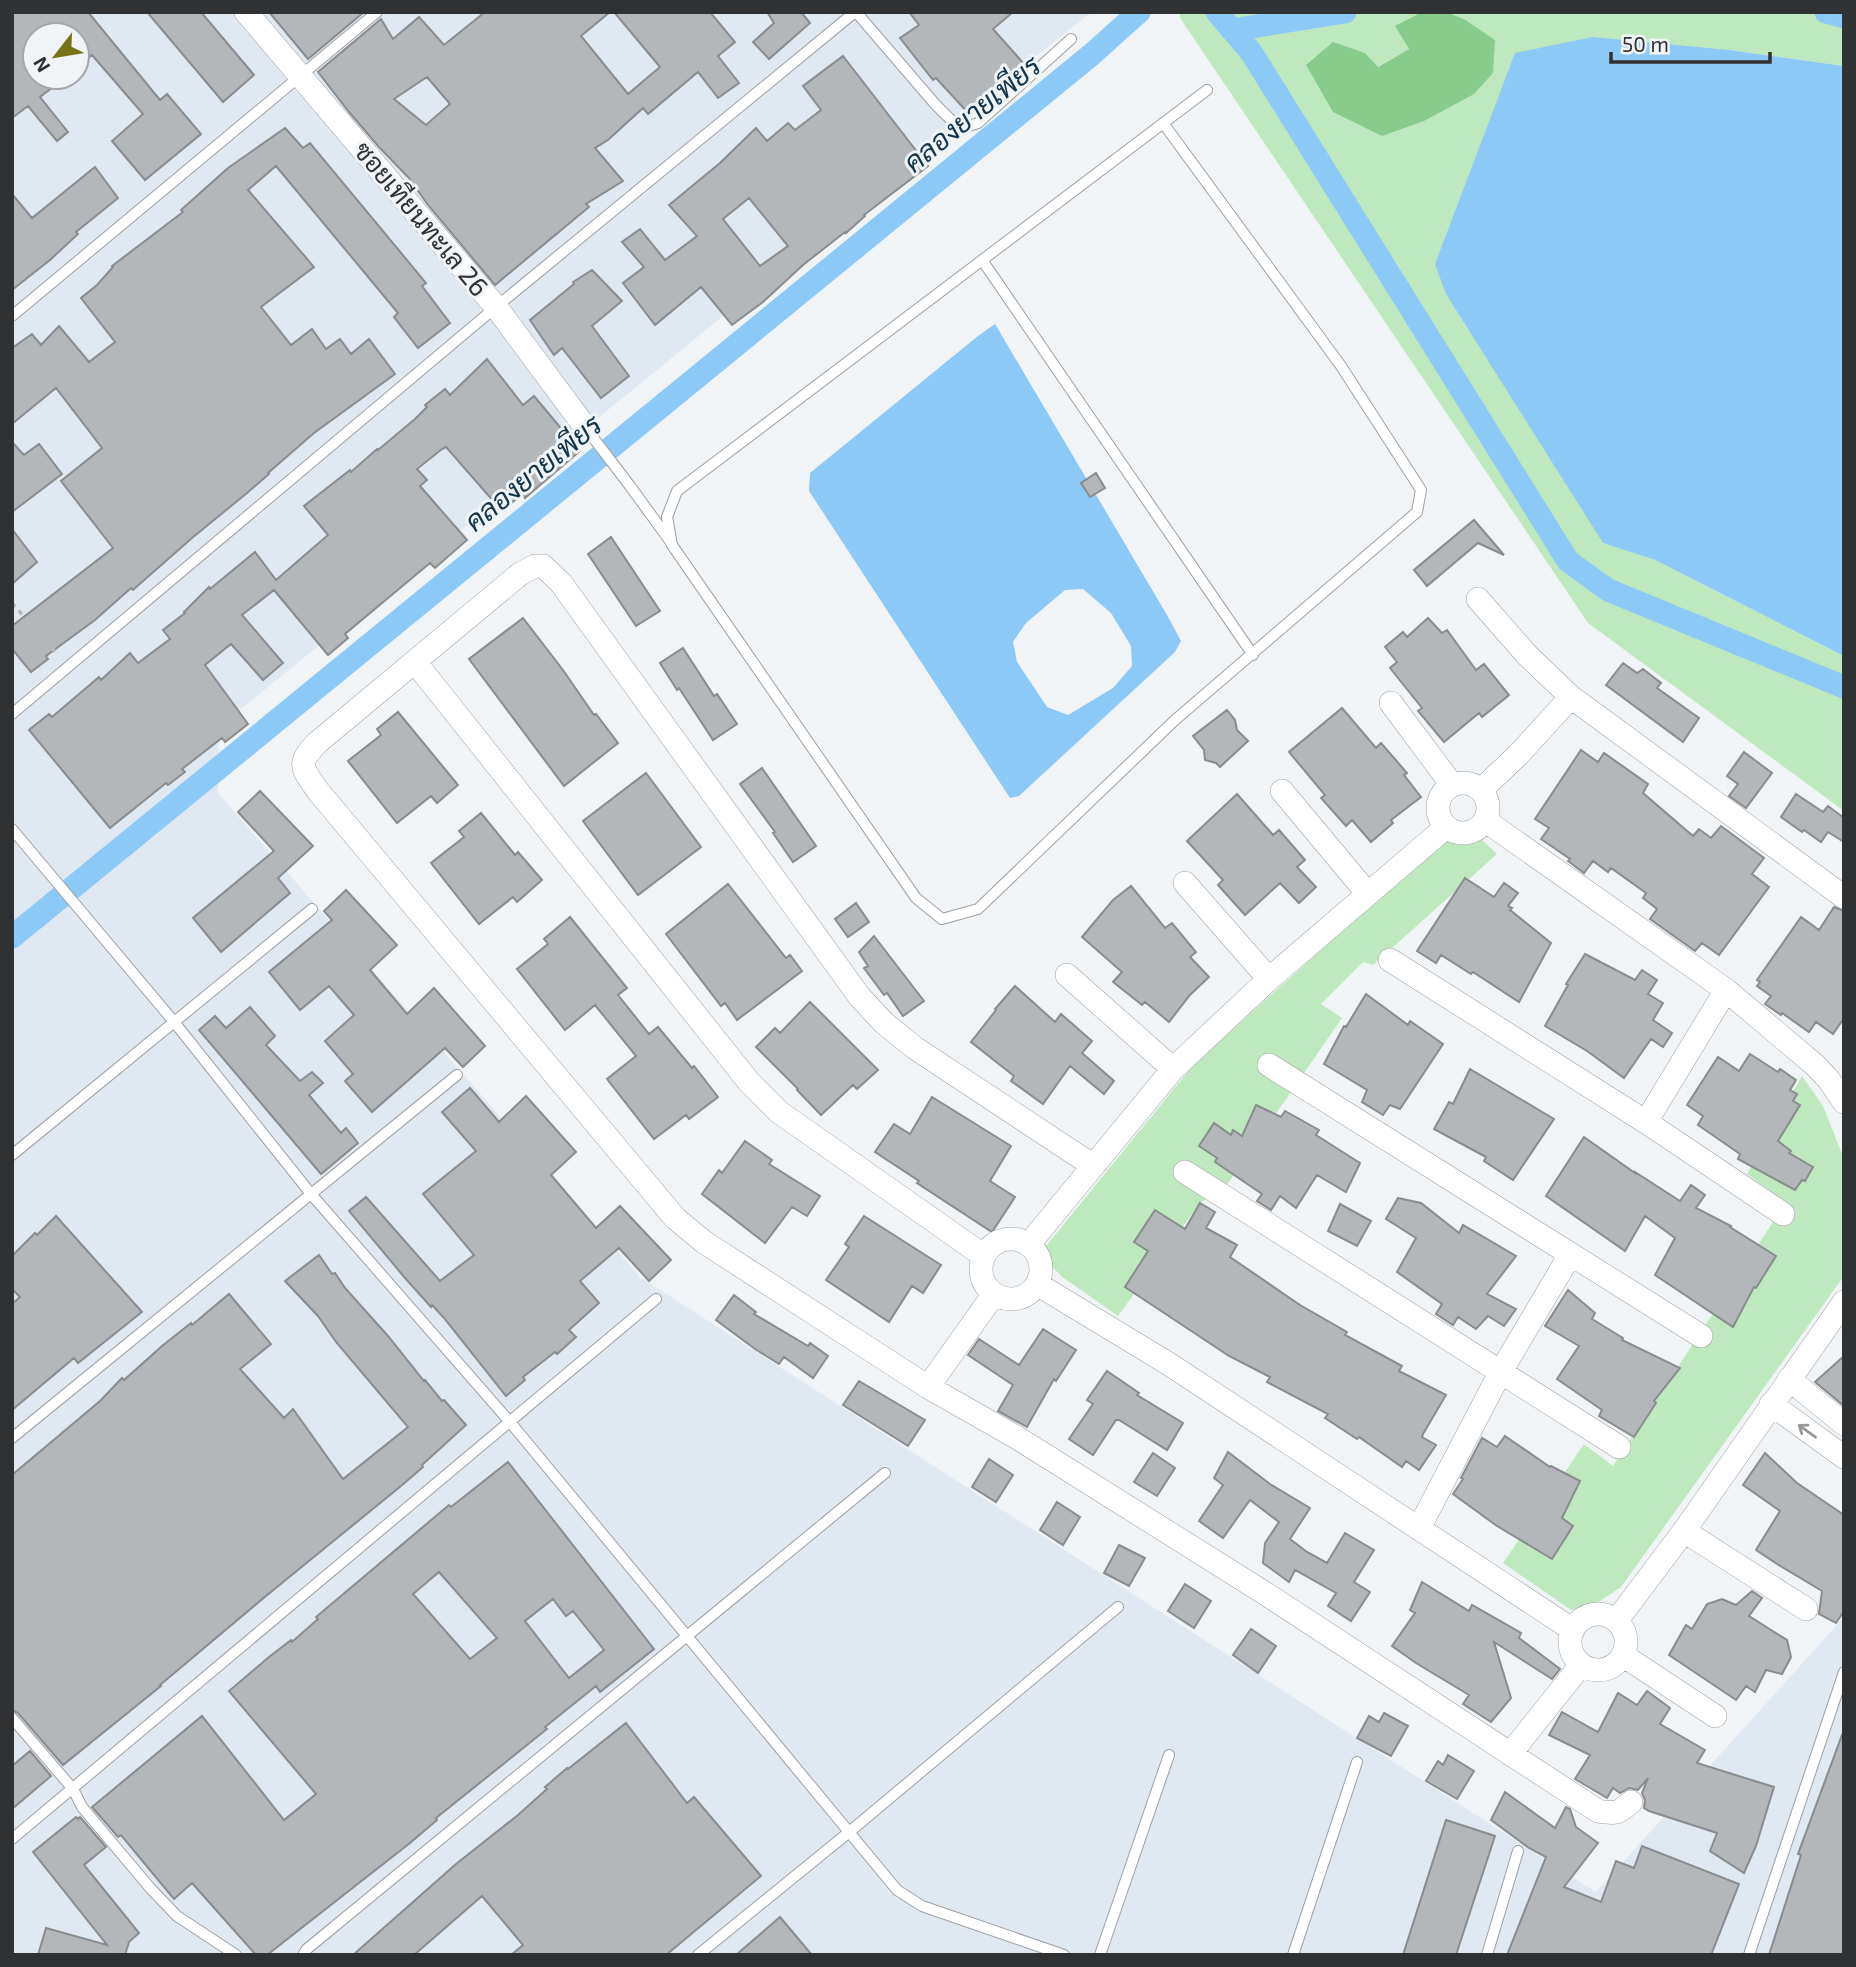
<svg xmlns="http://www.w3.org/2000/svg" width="1856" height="1967" viewBox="0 0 1856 1967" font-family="'Exo 2',Sarabun,sans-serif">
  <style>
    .built { fill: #e0e9f1; fill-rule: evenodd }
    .green { fill: #bee9bf }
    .forest { fill: #88cc8c }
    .water { fill: #8cc9f6; fill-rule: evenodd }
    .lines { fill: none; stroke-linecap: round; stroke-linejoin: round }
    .canal { stroke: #8cc9f6; stroke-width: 23 }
    .building { fill: #b4b7b9; stroke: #898c8e; stroke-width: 2; fill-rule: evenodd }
    .lane-casing { stroke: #9ea0a3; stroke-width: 12 }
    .street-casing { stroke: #9ea0a3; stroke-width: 24 }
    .path { stroke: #b5b7ba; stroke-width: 3.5; stroke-dasharray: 5 5; stroke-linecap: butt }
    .lane { stroke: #fff; stroke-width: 10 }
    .street { stroke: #fff; stroke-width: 23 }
    .oneway { stroke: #989898 }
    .labels { text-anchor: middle; stroke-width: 6; stroke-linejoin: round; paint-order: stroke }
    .street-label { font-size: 26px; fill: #303132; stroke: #f1f4f7 }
    .water-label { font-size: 28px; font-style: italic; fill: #13354c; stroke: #f1f4f7 }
  </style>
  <rect width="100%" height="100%" fill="#f1f4f7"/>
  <!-- built -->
  <path class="built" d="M12,12H1092L1025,65L970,115L219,727L218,793L640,1277L1596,1892L1844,1617V1955H12ZM35,35H77V77H35Z"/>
  <!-- green -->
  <path class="green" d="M1180,12H1422L1396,26L1409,49L1377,67L1333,112L1464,19L1446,12H1844V66L1729,50L1603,543L1655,560L1844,656V811L1588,623L1180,18Z
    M1481,839L1497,854L1373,965L1363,962L1321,1004L1342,1018L1226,1186L1200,1203L1118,1316L1061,1276L1047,1261L1046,1246L1195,1063L1444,840L1467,841Z
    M1802,1076L1823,1106L1844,1159V1276L1621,1587L1597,1603L1571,1610L1503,1563L1584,1444L1613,1466L1786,1202L1747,1174Z"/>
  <!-- forest -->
  <path class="forest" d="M1422,12H1446L1464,19L1495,40L1493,73L1474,94L1424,121L1382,136L1333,112L1306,65L1333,42L1365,53L1378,67L1409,49L1395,26Z"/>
  <!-- water -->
  <path class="water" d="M1592,37L1729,50L1844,66V656L1655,560L1603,543L1446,294L1435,264L1515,53Z
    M995,324L1167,615L1181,641L1175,652L1019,796L1010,798L809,491L810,473L978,336ZM1083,589L1111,613L1131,646L1132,666L1113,688L1068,715L1047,707L1017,662L1013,642L1026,623L1065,590Z"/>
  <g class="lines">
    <!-- canal -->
    <path class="canal" d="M1217,12L1251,52L1568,561L1608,590L1844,687
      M1826,12L1844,17
      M1232,30L1345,12
      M12,937L1091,55L1139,12"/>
  </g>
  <!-- building -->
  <path class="building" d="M12,12H88L160,100L167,94L201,134L145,180L112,141L143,114L92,55L77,67V35H35V77H66L40,97L68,132L57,141L28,106L12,118Z
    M147,12H201L254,75L223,102Z
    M269,12H364L308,59Z
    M485,12H610L581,36L628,94L660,67L614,12H710L735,42L718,56L739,83L718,98L698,72L648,114L643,108L608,140L595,148L623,181L586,204L589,207L495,285L428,205L408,177L379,147L349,112L318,72L381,19L393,39L419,17L444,45ZM427,77L450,104L426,125L394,99Z
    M767,12H801L810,23L769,59L753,42L774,23Z
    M909,12H1013L993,29L1025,65L970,115L936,78L933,80L900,38L919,25Z
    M843,56L928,166L864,215L865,216L846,233L845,232L803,265L763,302L732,325L701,287L655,325L623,283L644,267L622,242L640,229L665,260L697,236L669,205L720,163L756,128L767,141L788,123L795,130L821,110L803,86ZM749,198L788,246L760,266L723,219Z
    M285,128L303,148L310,143L426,283L422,286L450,323L418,348L394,317L398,313L276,166L248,190L314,267L261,307L291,345L312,329L326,349L340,339L351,354L369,339L395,374L314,433L268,473L269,474L247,493L192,538L133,590L131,588L95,620L46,656L48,659L31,672L12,649V626L113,548L61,481L102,448L56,388L12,424V348L32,334L41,345L59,326L89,362L115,342L81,298L97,285L113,267L112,266L183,212L181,210L228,168Z
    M95,167L118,198L76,232L78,234L50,260L12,290V194L32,218Z
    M592,270L622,301L592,326L629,376L601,398L562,348L554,355L530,320L574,284L573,282Z
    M487,359L523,405L534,396L580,451L525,498L522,494L502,511L446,447L442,449L417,469L427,480L420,486L467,540L435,568L430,563L345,634L348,638L328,655L274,590L242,615L283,663L263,680L231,644L205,665L248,724L225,742L222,738L182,769L185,772L168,785L166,783L110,828L29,730L49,714L52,717L99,677L101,680L130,653L138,663L170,639L163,630L185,613L184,612L209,587L210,589L255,552L276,580L328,535L304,506L350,470L351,472L377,449L378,450L415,419L427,407L425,405L445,389L450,395Z
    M12,442L24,455L39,444L62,474L12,512Z
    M1096,473L1105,488L1090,497L1081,483Z
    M1474,520L1504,555L1478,543L1427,586L1414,570Z
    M12,529L37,562L12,584Z
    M611,537L660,611L636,626L588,554Z
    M523,618L563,670L594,715L596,714L618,743L564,786L469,659Z
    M1428,618L1442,633L1447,630L1476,670L1484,664L1509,695L1482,717L1479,713L1444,742L1418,711L1422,708L1390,668L1397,662L1385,647L1403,632L1407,637Z
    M683,648L714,696L717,694L737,724L713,740L679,688L677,690L660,663Z
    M1623,663L1637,673L1643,669L1661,683L1657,688L1699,718L1683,742L1606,685Z
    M1342,708L1376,748L1381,743L1407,773L1404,775L1421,797L1391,820L1393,823L1371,842L1352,820L1346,826L1321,798L1325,795L1289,752Z
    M1227,710L1235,720L1237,730L1248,741L1220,767L1216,763L1205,760L1204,750L1193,736Z
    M398,712L458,785L437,803L431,796L397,823L348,761L381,735L377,729Z
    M1581,750L1598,762L1604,753L1648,784L1643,793L1693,836L1699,829L1711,838L1721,826L1764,858L1752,874L1769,887L1719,955L1702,943L1695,951L1650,919L1657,909L1643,898L1646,893L1611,868L1608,872L1593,861L1584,873L1568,861L1570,859L1541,839L1549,828L1535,819Z
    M1744,752L1772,773L1746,808L1729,796L1738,784L1727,776Z
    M762,768L816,846L793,862L773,833L775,832L740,784Z
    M646,773L701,847L638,895L583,821Z
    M260,791L313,846L278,878L290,893L221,952L193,918L274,851L238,812Z
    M1237,794L1273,835L1279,830L1305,860L1297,867L1316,887L1299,903L1280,883L1245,915L1218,885L1223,880L1187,841Z
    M1796,794L1823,812L1828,806L1844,818V842L1828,832L1821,842L1804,830L1802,832L1781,817Z
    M481,813L515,855L518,852L542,880L517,902L513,897L479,924L431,863L464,837L459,831Z
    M1465,878L1494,897L1504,883L1518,893L1508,906L1512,908L1510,910L1551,943L1519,1002L1473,972L1471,974L1441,955L1436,963L1417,951Z
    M728,884L786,958L790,955L802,971L737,1020L725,1003L721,1006L666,934Z
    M1131,886L1165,928L1172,923L1196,952L1190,957L1209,977L1190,995L1169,1022L1145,1002L1142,1005L1113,982L1122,972L1082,937L1113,900Z
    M346,890L397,945L370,970L407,1014L434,988L485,1046L463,1067L445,1048L372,1112L345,1081L353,1074L325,1041L354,1015L329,986L300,1010L269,972L332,920L324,911Z
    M856,903L869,922L848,937L835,919Z
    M1834,907L1844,911V1018L1833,1034L1816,1022L1809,1032L1782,1013L1781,1015L1765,1004L1771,996L1757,986L1760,982L1757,980L1801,917L1819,930Z
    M570,917L627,988L618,995L649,1034L658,1027L692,1068L694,1066L718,1097L689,1119L686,1115L654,1139L607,1079L636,1056L595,1005L565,1030L517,969L548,944L544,939Z
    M874,936L924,1001L903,1016L887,993L884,995L864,968L868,966L859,952Z
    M1585,954L1635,980L1642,970L1657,980L1648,994L1663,1003L1653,1020L1672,1033L1663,1047L1651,1039L1624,1078L1587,1051L1545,1026L1568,985L1566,984Z
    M1015,986L1055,1022L1061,1014L1092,1041L1082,1053L1114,1081L1104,1094L1070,1066L1043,1104L1011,1081L1014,1076L971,1042L996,1010L995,1009Z
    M1366,994L1408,1025L1410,1021L1443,1044L1400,1109L1390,1105L1383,1115L1362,1102L1367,1090L1324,1064L1344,1026L1346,1027Z
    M810,1002L878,1070L857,1089L853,1085L821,1115L797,1090L798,1089L756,1047L775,1028L780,1033Z
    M250,1007L275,1036L266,1045L300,1081L312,1072L323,1083L309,1095L341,1133L346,1128L358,1143L321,1174L199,1030L215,1016L226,1028Z
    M1750,1054L1778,1072L1780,1069L1796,1080L1790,1090L1797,1094L1793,1101L1800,1105L1778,1141L1791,1151L1789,1153L1813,1167L1805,1181L1802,1180L1795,1190L1738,1159L1740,1154L1698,1125L1703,1116L1687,1105L1718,1057L1739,1071Z
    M1470,1069L1554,1119L1513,1180L1484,1161L1486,1157L1434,1129L1449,1102L1453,1104Z
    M470,1088L499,1122L526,1096L576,1152L551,1175L596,1228L620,1206L671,1260L649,1281L619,1248L580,1281L599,1303L569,1330L576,1337L557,1354L555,1352L523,1377L525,1380L506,1396L444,1318L432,1305L431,1307L405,1278L349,1211L366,1197L440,1281L474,1255L423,1194L476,1151L442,1112Z
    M932,1097L1011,1146L990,1181L1015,1197L992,1232L917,1183L919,1181L875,1152L894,1124L910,1134Z
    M1256,1105L1281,1117L1285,1111L1319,1130L1316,1135L1360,1163L1346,1192L1317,1175L1296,1208L1280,1196L1271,1210L1257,1201L1262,1194L1215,1162L1217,1158L1199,1146L1214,1123L1231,1135L1233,1130L1242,1136Z
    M1584,1137L1635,1173V1172L1680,1201L1691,1185L1705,1195L1696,1208L1731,1226L1730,1227L1776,1256L1756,1288L1754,1287L1733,1327L1655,1275L1675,1238L1645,1216L1625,1251L1546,1196Z
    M745,1141L772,1160L769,1164L820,1196L807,1216L792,1207L765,1243L702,1194L719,1170L722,1173Z
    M1398,1198L1421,1203L1459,1233L1463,1225L1516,1256L1487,1294L1516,1309L1504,1326L1488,1316L1476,1329L1458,1317L1453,1325L1436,1314L1442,1304L1397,1272L1416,1238L1386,1219Z
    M1200,1203L1215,1212L1206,1228L1237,1245L1230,1257L1300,1305L1347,1332L1345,1335L1402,1366L1399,1371L1446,1395L1423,1434L1422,1437L1436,1445L1419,1470L1406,1461L1402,1467L1359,1437L1357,1439L1325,1418L1328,1414L1267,1382L1270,1377L1229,1356L1125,1287L1148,1251L1134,1242L1155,1210L1185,1229Z
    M1340,1204L1371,1221L1357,1246L1328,1231Z
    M56,1216L142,1312L78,1363L74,1358L12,1410V1304L20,1297L12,1289V1256L35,1233L37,1235Z
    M864,1216L941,1265L923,1293L912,1286L889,1322L826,1280L849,1247L845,1244Z
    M319,1255L332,1274L335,1273L345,1288L388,1336L424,1381L425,1380L442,1401L444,1400L466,1425L422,1465L423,1467L401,1486L266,1596L160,1685L161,1686L63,1765L18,1713L12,1710V1475L100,1401L122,1378L124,1380L162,1346L191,1323L192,1325L229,1294L271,1344L240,1369L284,1418L293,1409L343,1479L408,1427L336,1342L318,1316L285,1281Z
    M1568,1290L1595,1313L1592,1319L1623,1338L1622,1340L1680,1368L1654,1401L1656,1403L1634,1437L1599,1416L1602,1410L1557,1379L1579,1346L1545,1326Z
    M734,1295L756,1312L754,1314L808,1346L810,1343L828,1356L813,1378L784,1357L779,1364L755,1349L716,1320Z
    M1043,1329L1076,1350L1056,1381L1054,1379L1027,1427L998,1411L1013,1385L968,1355L979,1339L1019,1365Z
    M1844,1356V1406L1815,1382Z
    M1107,1371L1139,1393L1137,1395L1183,1423L1167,1450L1119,1420H1116L1093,1455L1069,1439L1093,1404L1087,1400Z
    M859,1381L925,1420L908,1446L843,1405Z
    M1505,1436L1550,1467L1551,1466L1580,1481L1562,1518L1573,1526L1552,1559L1497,1526L1453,1494L1463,1479L1461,1478L1482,1438L1497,1447Z
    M1228,1452L1270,1484L1310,1508L1290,1539L1307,1552L1327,1563L1345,1533L1374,1550L1354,1582L1370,1592L1351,1621L1328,1606L1336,1593L1295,1570L1289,1582L1263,1563L1265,1543L1279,1522L1250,1500L1223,1538L1199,1521L1223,1485L1214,1478Z
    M1153,1453L1175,1468L1157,1496L1134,1482Z
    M1765,1453L1797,1483L1844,1515V1611L1836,1623L1819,1614L1822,1591L1777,1564L1756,1550L1780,1511L1743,1485Z
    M989,1459L1013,1475L996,1502L972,1487Z
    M508,1462L654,1649L600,1692L596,1686L545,1727L547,1729L436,1818L437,1820L410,1843L267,1955H256L192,1883L174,1899L121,1835L118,1837L92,1807L202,1716L284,1820L316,1794L229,1691L269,1657L291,1640L292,1642L318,1619L316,1617L449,1505L451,1507ZM439,1572L497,1638L470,1659L413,1594ZM553,1599L566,1616L573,1611L604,1650L569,1678L525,1621Z
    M1057,1502L1080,1517L1063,1545L1040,1530Z
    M1119,1545L1145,1558L1129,1586L1104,1573Z
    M1422,1582L1469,1611L1472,1605L1521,1633L1519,1638L1560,1669L1552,1679L1494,1642L1511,1698L1491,1722L1463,1704L1469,1695L1416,1663L1392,1646L1415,1613L1410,1610Z
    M1185,1584L1211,1601L1194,1628L1168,1611Z
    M1752,1591L1762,1598L1749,1616L1787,1640L1791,1657L1782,1674L1766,1670L1755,1692L1746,1686L1736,1700L1669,1655L1686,1625L1692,1629L1707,1604L1722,1599L1736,1605Z
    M1251,1629L1276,1646L1258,1673L1233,1655Z
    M1647,1691L1670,1708L1660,1724L1705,1750L1697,1763L1774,1787L1756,1846L1744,1873L1710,1851L1717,1833L1649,1811L1644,1808L1645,1800L1642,1793L1648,1778L1638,1790L1629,1788L1620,1793L1613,1788L1607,1798L1575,1779L1590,1755L1549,1735L1562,1712L1598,1732L1618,1693L1637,1705Z
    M1384,1713L1408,1726L1391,1756L1357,1738L1369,1716L1379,1722Z
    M626,1723L687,1803L694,1797L761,1876L666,1955H511L523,1945L482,1896L414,1955H353L456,1864L518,1815L547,1789L545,1787L567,1768L568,1769Z
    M1842,1735H1844V1955H1769L1801,1855L1798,1854Z
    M30,1751L51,1776L12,1809V1766Z
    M1448,1755L1474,1771L1457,1799L1426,1781L1438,1761L1443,1765Z
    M1505,1792L1555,1828L1566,1807L1570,1809L1576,1827L1598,1843L1564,1887L1601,1902L1616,1861L1634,1868L1642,1846L1739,1884L1711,1955H1507L1546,1857L1529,1848L1491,1820Z
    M76,1817L78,1819L80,1817L106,1847L84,1865L139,1933L129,1942L125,1955H38L46,1928L107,1945L33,1852Z
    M1446,1820L1495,1836L1456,1955H1403Z
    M780,1917L812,1955H736Z"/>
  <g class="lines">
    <!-- lane casing -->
    <g class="lane-casing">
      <path id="lane" d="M856,12L935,104L956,125L966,127L978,123L1071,39
        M1163,123L1341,366L1421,490L1417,512L1175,720L978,909L942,919L916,898L672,545L667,517L677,491L1207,90
        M982,260L1253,655
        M12,316L377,12
        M588,431L630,486L670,541
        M12,714L496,307L855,12
        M12,829L175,1023L311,1194L510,1422L897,1890L922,1906L1064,1955
        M12,1155L312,909
        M12,1438L457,1075
        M12,1718L73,1789L82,1807L151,1889L177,1916L236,1955
        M12,1839L656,1299
        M303,1955L307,1949L885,1473
        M698,1955L848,1833L1118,1607
        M1100,1955L1169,1755
        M1293,1955L1357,1762
        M1487,1955L1518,1851
        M1749,1955L1844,1672"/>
    </g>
    <!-- street casing -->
    <g class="street-casing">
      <path id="street" d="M246,12L496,307L588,431
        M1478,599L1527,655L1571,697L1844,897
        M415,662L749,1082L779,1112L984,1256
        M1391,703L1452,785
        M1438 808a25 25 0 1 1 50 0a25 25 0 1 1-50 0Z
        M1481,790L1518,755L1571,697
        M1282,791L1368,894
        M1486,821L1726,990L1816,1066L1829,1080L1844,1102
        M1185,883L1269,979
        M1390,960L1646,1122L1783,1214
        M1067,975L1173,1069
        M1269,1065L1701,1336
        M1646,1122L1726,990
        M1092,1165L915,1048L884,1023L859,996L561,583L543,566H535L520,574L318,742C296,764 302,768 318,791L675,1218L704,1242L928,1387L1016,1437L1263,1592L1598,1811C1615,1814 1618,1814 1631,1802
        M1185,1172L1619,1447
        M981 1269a30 30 0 1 1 60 0a30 30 0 1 1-60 0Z
        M1029,1244L1173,1069L1269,979L1446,827
        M1037,1284L1169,1364L1573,1630
        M1789,1379L1844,1424
        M928,1387L994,1294
        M1771,1404L1844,1457
        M1419,1528L1500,1373L1570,1255
        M1684,1531L1806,1609
        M1570 1642a28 28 0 1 1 56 0a28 28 0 1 1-56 0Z
        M1617,1620L1684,1531L1844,1302
        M1624,1656L1715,1716
        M1510,1754L1581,1665"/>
    </g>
    <!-- path -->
    <path class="path" d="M12,603L58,655"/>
    <!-- lane -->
    <use href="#lane" class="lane"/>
    <!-- street -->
    <use href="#street" class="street"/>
  </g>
  <!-- one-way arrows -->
  <defs><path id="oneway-shaft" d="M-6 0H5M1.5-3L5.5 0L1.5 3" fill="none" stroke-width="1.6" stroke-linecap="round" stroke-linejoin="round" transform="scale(1.75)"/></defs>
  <use class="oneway" href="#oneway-shaft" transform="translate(1807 1431) rotate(-144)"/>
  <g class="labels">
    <!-- street labels -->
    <g class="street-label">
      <text transform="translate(421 219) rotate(50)" y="9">ซอยเทียนทะเล 26</text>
    </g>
    <!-- water labels -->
    <g class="water-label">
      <text transform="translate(972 114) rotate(-39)" y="10">คลองยายเพียร</text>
      <text transform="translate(533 473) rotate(-39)" y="10">คลองยายเพียร</text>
    </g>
  </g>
  <!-- border -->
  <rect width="1856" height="1967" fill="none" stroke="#303132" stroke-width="28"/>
  <!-- north arrow -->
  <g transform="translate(56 56) rotate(239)"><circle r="33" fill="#f1f4f7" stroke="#a4a6a8" stroke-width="2"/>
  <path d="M0-5L12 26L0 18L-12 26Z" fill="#777418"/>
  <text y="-10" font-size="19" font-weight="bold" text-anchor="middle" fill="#303132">N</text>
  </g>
  <!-- scale -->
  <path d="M1611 52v10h159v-10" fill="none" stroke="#303132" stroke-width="3.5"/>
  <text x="1622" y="52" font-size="21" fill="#303132" stroke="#f1f4f7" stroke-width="5" paint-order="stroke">50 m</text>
</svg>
